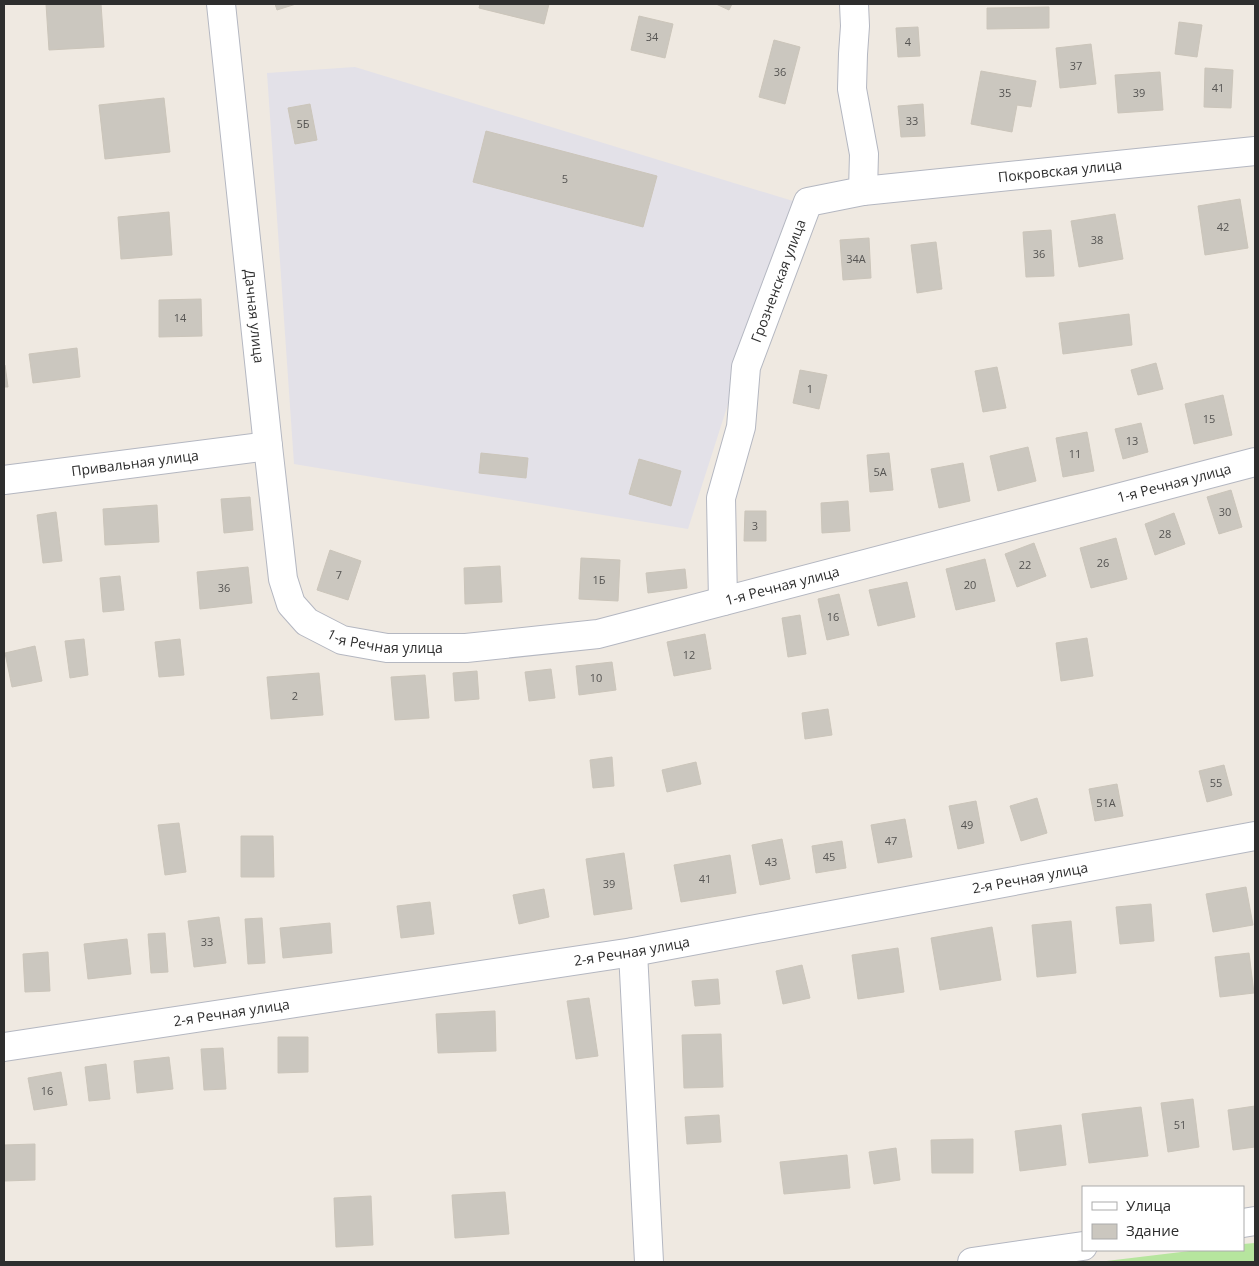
<svg xmlns="http://www.w3.org/2000/svg" width="1259" height="1266" viewBox="0 0 1259 1266" font-family="'Open Sans',sans-serif">
  <style>
    .industrial { fill: #e3e1e8 }
    .green { fill: #b6e59e }
    .building { fill: #cbc7bf; stroke: #cbc5ba }
    .lines { fill: none; stroke-linecap: round; stroke-linejoin: round }
    .street-casing { stroke: #b4b7c1; stroke-width: 30 }
    .street { stroke: #fff; stroke-width: 28 }
    .labels { text-anchor: middle; stroke-width: 4; stroke-linejoin: round; paint-order: stroke }
    .number-label { font-size: 11px; fill: #555452 }
    .street-label { font-size: 14px; fill: #2e2e2e; stroke: #fff }
  </style>
  <rect width="100%" height="100%" fill="#efe9e1"/>
  <!-- industrial -->
  <path class="industrial" d="M355,67L793,201L688,529L294,464L267,73Z"/>
  <!-- green -->
  <path class="green" d="M1255,1243V1262H1098L1198,1250H1243V1244Z"/>
  <!-- building -->
  <path class="building" d="M46,4H101L104,47L49,50Z
    M275,4H296L277,10Z
    M480,4H549L544,24L479,8Z
    M716,4H732L729,10Z
    M1049,7V28L987,29V8Z
    M639,16L673,24L665,58L631,50Z
    M1179,22L1202,25L1197,57L1175,54Z
    M918,27L920,56L898,57L896,28Z
    M774,40L800,47L785,104L759,97Z
    M1091,44L1096,84L1060,88L1056,48Z
    M1205,68L1233,70L1231,108L1204,107Z
    M981,71L1036,81L1031,107L1017,105L1012,132L971,124Z
    M1160,72L1163,110L1118,113L1115,75Z
    M164,98L170,152L105,159L99,105Z
    M310,104L317,140L295,144L288,108Z
    M923,104L925,136L901,137L898,106Z
    M486,131L657,176L643,227L473,182Z
    M1240,199L1248,248L1205,255L1198,206Z
    M169,212L172,255L121,259L118,217Z
    M1115,214L1123,259L1079,267L1071,221Z
    M1051,230L1054,276L1026,277L1023,232Z
    M869,238L871,278L843,280L840,240Z
    M936,242L942,289L917,293L911,245Z
    M201,299L202,336L159,337V300Z
    M1129,314L1132,345L1063,354L1059,323Z
    M77,348L80,377L33,383L29,354Z
    M1156,363L1163,389L1138,395L1131,370Z
    M5,365L8,387H4V366Z
    M997,367L1006,408L983,412L975,371Z
    M800,370L827,375L819,409L793,403Z
    M1223,395L1232,435L1194,444L1185,404Z
    M1141,423L1148,452L1123,459L1115,429Z
    M1087,432L1094,471L1063,477L1056,438Z
    M1028,447L1036,481L998,491L990,456Z
    M481,453L528,458L526,478L479,473Z
    M889,453L893,490L870,492L867,455Z
    M639,459L681,471L671,506L629,494Z
    M963,463L970,501L939,508L931,469Z
    M1231,490L1242,527L1219,534L1207,497Z
    M250,497L253,530L224,533L221,499Z
    M848,501L850,531L822,533L821,503Z
    M157,505L159,542L105,545L103,509Z
    M745,511H766V541H744Z
    M56,512L62,561L43,563L37,515Z
    M1174,513L1185,544L1155,555L1145,524Z
    M1116,538L1127,579L1091,588L1080,548Z
    M1034,543L1046,576L1017,587L1005,554Z
    M330,550L361,561L348,600L317,590Z
    M581,558L620,560L618,601L579,599Z
    M985,559L995,601L956,610L946,569Z
    M500,566L502,602L465,604L464,568Z
    M248,567L252,603L200,609L197,572Z
    M685,569L687,588L648,593L646,573Z
    M120,576L124,610L103,612L100,578Z
    M907,582L915,617L878,626L869,590Z
    M839,594L849,635L827,640L818,599Z
    M800,615L806,654L788,657L782,618Z
    M705,634L711,669L674,676L667,642Z
    M1087,638L1093,676L1061,681L1056,643Z
    M84,639L88,675L70,678L65,641Z
    M180,639L184,675L159,677L155,642Z
    M35,646L42,681L12,687L5,653Z
    M612,662L616,690L579,695L576,666Z
    M551,669L555,698L529,701L525,672Z
    M477,671L479,699L455,701L453,673Z
    M319,673L323,715L271,719L267,677Z
    M425,675L429,718L395,720L391,677Z
    M828,709L832,735L805,739L802,713Z
    M612,757L614,786L593,788L590,760Z
    M696,762L701,784L667,792L662,770Z
    M1224,765L1232,795L1207,802L1199,771Z
    M1117,784L1123,816L1095,821L1089,789Z
    M1037,798L1047,833L1021,841L1010,806Z
    M976,801L984,843L958,849L949,806Z
    M905,819L912,857L878,863L871,825Z
    M179,823L186,872L165,875L158,825Z
    M241,836H273L274,877H241Z
    M782,839L790,879L760,885L752,845Z
    M842,841L846,868L816,873L812,846Z
    M624,853L632,909L594,915L586,859Z
    M730,855L736,893L681,902L674,865Z
    M1246,887L1253,925L1213,932L1206,894Z
    M544,889L549,917L519,924L513,895Z
    M430,902L434,934L401,938L397,906Z
    M1151,904L1154,941L1120,944L1116,907Z
    M219,917L226,963L194,967L188,921Z
    M262,918L265,963L248,964L245,919Z
    M1071,921L1076,973L1037,977L1032,925Z
    M330,923L332,953L283,958L280,928Z
    M992,927L1001,980L940,990L931,938Z
    M165,933L168,972L151,973L148,934Z
    M127,939L131,974L88,979L84,944Z
    M898,948L904,992L858,999L852,955Z
    M48,952L50,991L25,992L23,954Z
    M1249,953L1254,993L1220,997L1215,957Z
    M802,965L810,998L783,1004L776,971Z
    M718,979L720,1004L695,1006L692,981Z
    M589,998L598,1056L576,1059L567,1001Z
    M495,1011L496,1051L438,1053L436,1014Z
    M721,1034L723,1087L684,1088L682,1035Z
    M278,1037H308V1072L278,1073Z
    M223,1048L226,1089L204,1090L201,1049Z
    M169,1057L173,1089L137,1093L134,1061Z
    M106,1064L110,1099L89,1101L85,1067Z
    M61,1072L67,1105L34,1110L28,1078Z
    M1193,1099L1199,1147L1168,1152L1161,1103Z
    M1255,1106V1147L1233,1150L1228,1110Z
    M1141,1107L1148,1156L1089,1163L1082,1114Z
    M719,1115L721,1142L687,1144L685,1117Z
    M1061,1125L1066,1165L1020,1171L1015,1131Z
    M973,1139V1173H932L931,1140Z
    M35,1144V1180L4,1181V1145Z
    M896,1148L900,1180L874,1184L869,1152Z
    M847,1155L850,1188L784,1194L780,1162Z
    M505,1192L509,1234L455,1238L452,1195Z
    M371,1196L373,1245L336,1247L334,1198Z"/>
  <g class="lines">
    <!-- street casing -->
    <g class="street-casing">
      <g id="street">
        <path id="s1" d="M221,4L268,446L283,579L291,604L307,622L342,640L387,648H466L598,634L1255,462"/>
        <path id="s2" d="M863,191L1255,151"/>
        <path id="s3" d="M4,480L268,446"/>
        <path id="s4" d="M723,601L721,498L741,427L746,367L808,202L863,191L864,154L852,89L853,54L855,26L854,4"/>
        <path d="M633,952L649,1262"/>
        <path id="s5" d="M4,1047L633,952L1255,836"/>
        <path d="M1243,1223L1255,1221"/>
        <path d="M972,1262L1083,1246"/>
      </g>
    </g>
    <!-- street -->
    <use href="#street" class="street"/>
  </g>
  <g class="labels">
    <!-- number labels -->
    <g class="number-label">
      <text x="652" y="41">34</text>
      <text x="908" y="46">4</text>
      <text x="1076" y="70">37</text>
      <text x="780" y="76">36</text>
      <text x="1218" y="92">41</text>
      <text x="1005" y="97">35</text>
      <text x="1139" y="97">39</text>
      <text x="912" y="125">33</text>
      <text x="303" y="128">5Б</text>
      <text x="565" y="183">5</text>
      <text x="1223" y="231">42</text>
      <text x="1097" y="244">38</text>
      <text x="1039" y="258">36</text>
      <text x="856" y="263">34А</text>
      <text x="180" y="322">14</text>
      <text x="810" y="393">1</text>
      <text x="1209" y="423">15</text>
      <text x="1132" y="445">13</text>
      <text x="1075" y="458">11</text>
      <text x="880" y="476">5А</text>
      <text x="1225" y="516">30</text>
      <text x="755" y="530">3</text>
      <text x="1165" y="538">28</text>
      <text x="1103" y="567">26</text>
      <text x="1025" y="569">22</text>
      <text x="339" y="579">7</text>
      <text x="599" y="584">1Б</text>
      <text x="970" y="589">20</text>
      <text x="224" y="592">36</text>
      <text x="833" y="621">16</text>
      <text x="689" y="659">12</text>
      <text x="596" y="682">10</text>
      <text x="295" y="700">2</text>
      <text x="1216" y="787">55</text>
      <text x="1106" y="807">51А</text>
      <text x="967" y="829">49</text>
      <text x="891" y="845">47</text>
      <text x="829" y="861">45</text>
      <text x="771" y="866">43</text>
      <text x="705" y="883">41</text>
      <text x="609" y="888">39</text>
      <text x="207" y="946">33</text>
      <text x="47" y="1095">16</text>
      <text x="1180" y="1129">51</text>
    </g>
    <!-- street labels -->
    <g class="street-label">
      <text dy="5" stroke="none"><textPath href="#s2" startOffset="198">Покровская улица</textPath></text>
      <text dy="5" stroke="none"><textPath href="#s4" startOffset="329">Грозненская улица</textPath></text>
      <text dy="5" stroke="none"><textPath href="#s1" startOffset="314">Дачная улица</textPath></text>
      <text dy="5" stroke="none"><textPath href="#s3" startOffset="132">Привальная улица</textPath></text>
      <text dy="5" stroke="none"><textPath href="#s1" startOffset="1521">1-я Речная улица</textPath></text>
      <text dy="5" stroke="none"><textPath href="#s1" startOffset="1116">1-я Речная улица</textPath></text>
      <text dy="5" stroke="none"><textPath href="#s1" startOffset="711">1-я Речная улица</textPath></text>
      <text dy="5" stroke="none"><textPath href="#s5" startOffset="1040">2-я Речная улица</textPath></text>
      <text dy="5" stroke="none"><textPath href="#s5" startOffset="635">2-я Речная улица</textPath></text>
      <text dy="5" stroke="none"><textPath href="#s5" startOffset="230">2-я Речная улица</textPath></text>
    </g>
  </g>
  <!-- border -->
  <rect width="1259" height="1266" fill="none" stroke="#2e2e2e" stroke-width="10"/>
  <!-- legend -->
  <rect x="1082" y="1186" width="162" height="65" fill="#ffffff" stroke="#ababab"/>
  <rect x="1092" y="1202" width="25" height="8" fill="#ffffff" stroke="#ababab"/>
  <text x="1126" y="1211" font-size="15" fill="#2e2e2e">Улица</text>
  <rect x="1092" y="1224" width="25" height="15" fill="#cbc7bf" stroke="#ababab"/>
  <text x="1126" y="1236" font-size="15" fill="#2e2e2e">Здание</text>
</svg>
